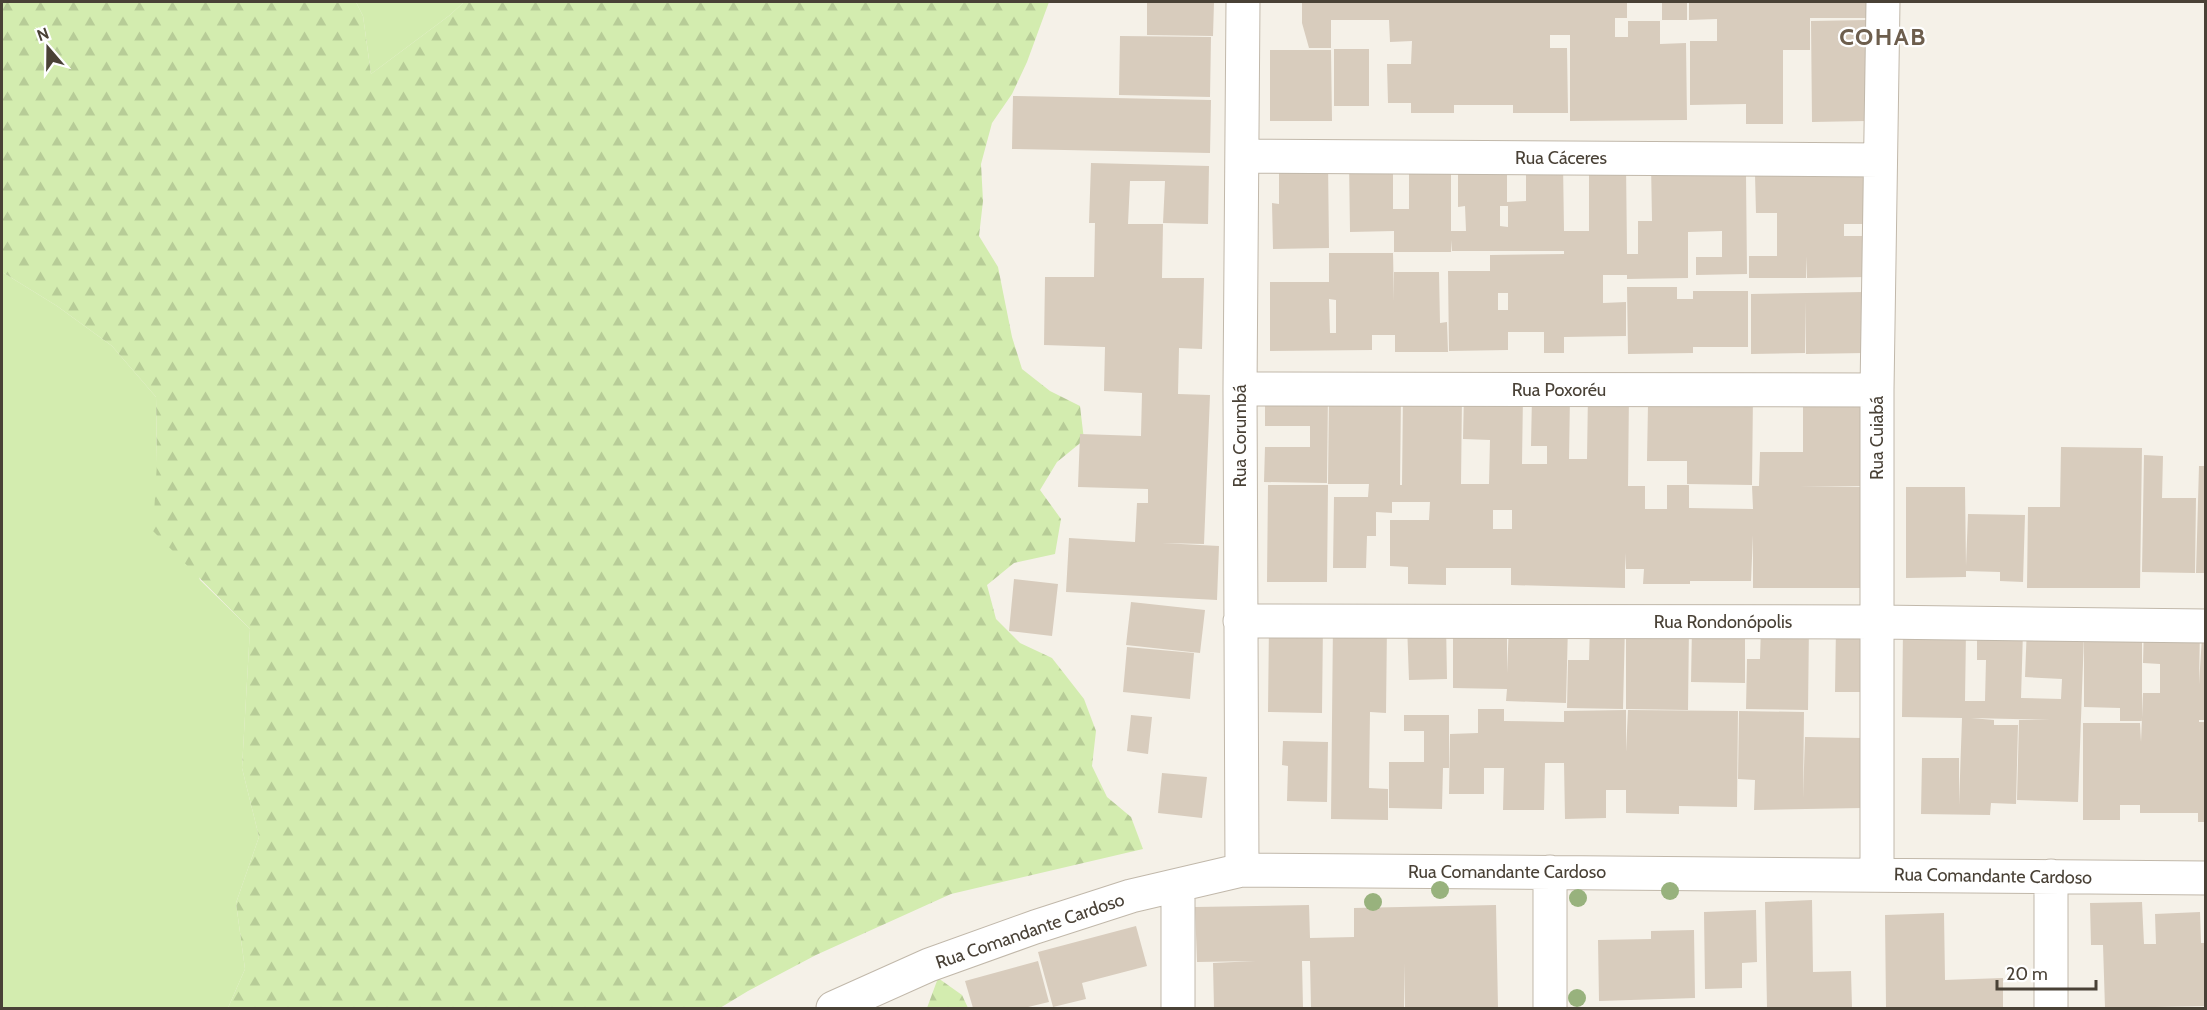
<svg xmlns="http://www.w3.org/2000/svg" width="2207" height="1010" viewBox="0 0 2207 1010" font-family="Cabin,sans-serif">
  <style>
    .grass { fill: #d3ecaf }
    .forest { fill: url(#forest-firs) }
    .building { fill: #d8ccbd; fill-rule: evenodd }
    .lines { fill: none; stroke-linecap: round; stroke-linejoin: round }
    .minor-casing { stroke: #c1b8aa; stroke-width: 35 }
    .minor { stroke: #fff; stroke-width: 33 }
    .tree { fill: #98b27d }
    .labels { text-anchor: middle; stroke-width: 4.5; stroke-linejoin: round; paint-order: stroke }
    .street-label { font-size: 18px; fill: #494136; stroke: #fff }
    .district-label { font-size: 24px; font-weight: bold; letter-spacing: 1.5px; fill: #6d5e4d; stroke: #fff }
  </style>
  <defs>
    <pattern id="forest-firs" width="22" height="20" patternUnits="userSpaceOnUse" patternTransform="scale(1.5)"><rect width="22" height="20" fill="#d3ecaf"/><path d="M5 1l3.5 6h-7zM16 11l3.5 6h-7z" fill="#b7cc97"/></pattern>
  </defs>
  <rect width="100%" height="100%" fill="#f5f1e8"/>
  <!-- grass -->
  <path class="grass" d="M356,2H464L450,15L371,74L363,16Z
    M2,272L57,306L112,346L156,397L157,463L200,580L250,629L242,768L259,837L236,903L245,969L228,1008H2Z"/>
  <!-- forest -->
  <path class="forest" d="M2,2H356L363,16L371,74L450,15L464,2H1049L1027,62L1012,94L992,123L981,164L983,201L979,236L998,267L1012,337L1022,369L1050,391L1080,406L1084,440L1057,462L1040,490L1061,519L1055,554L1014,563L987,585L996,619L1020,643L1052,658L1084,699L1096,731L1092,766L1107,797L1131,817L1143,849L951,894L816,955L748,991L720,1008H228L245,969L236,903L259,837L242,768L250,629L153,531L157,463L156,397L112,346L57,306L2,272Z
    M938,978L962,995L968,1008H927Z"/>
  <!-- building -->
  <path class="building" d="M1147,2H1214L1213,36L1147,35Z
    M1302,2H1627V18H1615V37H1628V21H1660V44L1686,43L1687,120L1570,121V35H1550V48H1567L1568,113H1513V105H1454V113H1411V103H1388L1387,64H1411L1412,41L1390,42L1389,20H1331V48H1309L1302,23Z
    M1662,2H1687V20H1662Z
    M1689,2H1869V18H1810V50H1783V124H1746V104L1690,105V41H1717V19L1689,20Z
    M1866,20V121L1812,122L1811,21Z
    M1120,36L1211,37L1210,97L1119,95Z
    M1334,49H1369V106H1334Z
    M1270,50H1331L1332,121H1270Z
    M1013,96L1211,100L1210,153L1012,149Z
    M1328,160L1329,248L1273,249L1272,203L1279,204V161Z
    M1349,160H1393V209H1409V174L1451,173V231H1466L1465,206L1458,207V172H1507V202L1526,201V164L1563,163L1564,231H1589V163H1626L1627,254H1638V221H1652L1651,163L1868,162V224H1844V236H1868V277L1807,278V256L1806,278H1749V256H1777V213H1756L1755,175H1746L1747,274L1696,275V257H1722V231L1688,232V278L1627,279V275H1603V303L1626,302V336L1564,337V353H1544V332H1508V350L1449,351L1448,271H1490V255L1564,254V251H1452V240L1451,252H1394V231L1350,232ZM1500,206H1508V227L1500,226ZM1498,293H1508V310H1498Z
    M1091,163L1209,166L1208,224L1163,223L1165,181H1130L1128,224H1163L1162,278H1204L1202,349L1179,348L1178,394L1210,395L1204,544L1162,543L1219,546L1217,600L1066,592L1069,538L1135,542L1137,503H1148V489L1078,487L1080,434L1141,436L1142,393L1104,391L1105,347L1044,345L1045,277H1094L1095,223H1089Z
    M1329,253H1393L1394,301V272H1439L1440,323L1447,322L1448,352H1395V335H1372V350L1270,351V282H1329ZM1329,299L1336,300V333H1330Z
    M1627,287H1677V299H1693V291H1748V347H1693V353L1628,354Z
    M1864,292V353L1806,354L1805,301V353L1751,354V294Z
    M1588,392L1629,393L1628,486H1645V509H1667V485H1689V508L1753,509L1752,486H1759L1760,452H1803V398H1868L1867,486H1800L1868,487L1867,588H1753V535L1751,581H1690V584H1643L1644,569H1626L1625,553V588L1511,585V568H1446V585L1408,584V567L1390,566V520H1429L1430,502H1392V513L1376,512V536H1367L1366,568H1333L1334,497H1368L1369,484H1328L1329,394L1401,395L1400,485H1402L1403,394L1462,395L1461,484H1489L1490,440L1463,439L1464,394H1523L1522,464H1547V446H1531L1532,395H1570L1569,459H1587ZM1493,510H1512V529H1493Z
    M1265,393H1328L1327,483L1264,482L1265,447H1310V426H1265Z
    M1753,394L1752,485L1687,484V461H1647L1648,404Z
    M2061,447L2142,448L2140,588H2027L2028,507H2060Z
    M2144,455L2163,456L2162,498H2196L2195,573L2142,572Z
    M2199,466H2205V573H2196Z
    M1268,485H1328L1327,582H1267Z
    M1906,487H1965L1966,566L1968,514L2025,515L2023,582L2000,581V572L1966,571V577L1906,578Z
    M1014,579L1058,584L1052,636L1009,631Z
    M1131,602L1205,610L1200,653L1126,645Z
    M1269,623H1323L1322,713L1268,712Z
    M1333,623H1387L1386,713L1370,712L1369,788L1388,789V820L1331,819Z
    M1446,623L1447,679L1409,680L1407,624Z
    M1590,624L1625,625L1623,709L1567,708L1568,660H1589Z
    M1507,625V673L1509,625L1568,626L1566,703L1506,701L1507,689L1453,688V635Z
    M1626,625L1689,626L1688,710L1626,709Z
    M1761,626H1809L1808,710L1746,709L1747,659H1760Z
    M1836,626L1868,627L1867,692H1835Z
    M2027,626L2142,628V721H2120V708L2084,707V635L2078,802L2017,800L2019,720H2050L1971,718L1994,720V725H2018L2016,804L1991,803L1990,815L1921,814L1922,758H1959V805L1962,718L1902,717L1903,629L1966,630L1965,701H1985L1986,660H1977V630L2023,631L2021,698L2061,699L2062,679L2025,677Z
    M1692,627H1745V683L1691,682Z
    M2144,627L2200,628L2199,684L2202,637H2205V720H2199V722H2205V822H2198V813H2140V805H2120V820H2083V723H2140L2141,742L2143,693H2160V664L2143,663Z
    M1127,647L1194,653L1190,699L1123,692Z
    M1478,709H1504V721L1564,722V711L1626,710V752L1628,710L1738,711L1737,807L1679,806V814L1626,813V790H1606V818L1565,819L1564,763H1545L1544,810H1503L1504,768H1484V794H1449L1450,734L1478,733Z
    M1739,711L1804,712L1803,798L1805,737L1863,738L1862,808L1754,810L1755,780L1738,779Z
    M1131,715L1152,717L1148,754L1127,751Z
    M1404,715H1449V768H1443L1442,809L1389,808V762H1424V731H1404Z
    M1283,741L1328,742L1327,802L1287,801L1288,766L1282,765Z
    M1162,773L1207,777L1202,818L1158,813Z
    M1812,900L1813,972L1851,971L1852,1008H1767L1765,902Z
    M2142,902L2144,944H2156L2155,914L2200,912L2201,943H2205V1006L2105,1008L2103,945H2091L2090,903Z
    M1309,905L1310,938L1354,937V908L1496,905L1498,1008H1405L1404,963V1008H1311L1310,961H1302L1303,1008H1214L1213,963L1256,961L1197,962L1195,907Z
    M1756,910L1757,962L1742,963V988L1705,989L1704,912Z
    M1944,913L1945,980L2003,978V1007L1886,1008L1885,915Z
    M1136,926L1147,966L1082,983L1086,999L1053,1007L1038,952Z
    M1694,930L1695,998L1599,1001L1598,940L1651,939V931Z
    M1038,961L1049,1002L1024,1008H973L965,981Z"/>
  <g class="lines">
    <!-- minor casing -->
    <g class="minor-casing">
      <path id="minor" d="M1242,156L1880,160
        M1240,389L1877,390
        M1240,621L1878,622L2206,626
        M1242,870L1240,389L1243,2
        M1877,874V390L1883,2
        M2051,876V1008
        M833,1008L929,965L1035,927L1131,896L1242,870L2206,878
        M1178,1008V886
        M1550,1008V872"/>
    </g>
    <!-- minor -->
    <use href="#minor" class="minor"/>
  </g>
  <!-- trees -->
  <g class="tree">
    <circle cx="1440" cy="890" r="9"/>
    <circle cx="1670" cy="891" r="9"/>
    <circle cx="1578" cy="898" r="9"/>
    <circle cx="1373" cy="902" r="9"/>
    <circle cx="1577" cy="998" r="9"/>
  </g>
  <g class="labels">
    <!-- street labels -->
    <g class="street-label">
      <text x="1561" y="164">Rua Cáceres</text>
      <text x="1559" y="396">Rua Poxoréu</text>
      <text transform="translate(1240 436) rotate(-90)" y="6">Rua Corumbá</text>
      <text transform="translate(1877 438) rotate(-90)" y="6">Rua Cuiabá</text>
      <text x="1723" y="628">Rua Rondonópolis</text>
      <text x="1507" y="878">Rua Comandante Cardoso</text>
      <text transform="translate(1993 876) rotate(1)" y="6">Rua Comandante Cardoso</text>
      <text transform="translate(1030 931) rotate(-19)" y="6">Rua Comandante Cardoso</text>
    </g>
    <!-- district labels -->
    <g class="district-label">
      <text x="1883" y="45">COHAB</text>
    </g>
  </g>
  <!-- border -->
  <rect width="2207" height="1010" fill="none" stroke="#494136" stroke-width="6"/>
  <!-- north arrow -->
  <g transform="translate(48 48) rotate(340)" stroke="#ffffff" stroke-width="4.5" paint-order="stroke">
  <path d="M0-4.5L10 22L0 15L-10 22Z" fill="#494136"/>
  <text y="-9" font-size="16" font-weight="bold" text-anchor="middle" fill="#494136">N</text>
  </g>
  <!-- scale -->
  <path d="M1997 980v9h99v-9" fill="none" stroke="#494136" stroke-width="3"/>
  <text x="2006" y="980" font-size="18" fill="#494136" stroke="#ffffff" stroke-width="4.5" paint-order="stroke">20 m</text>
</svg>
